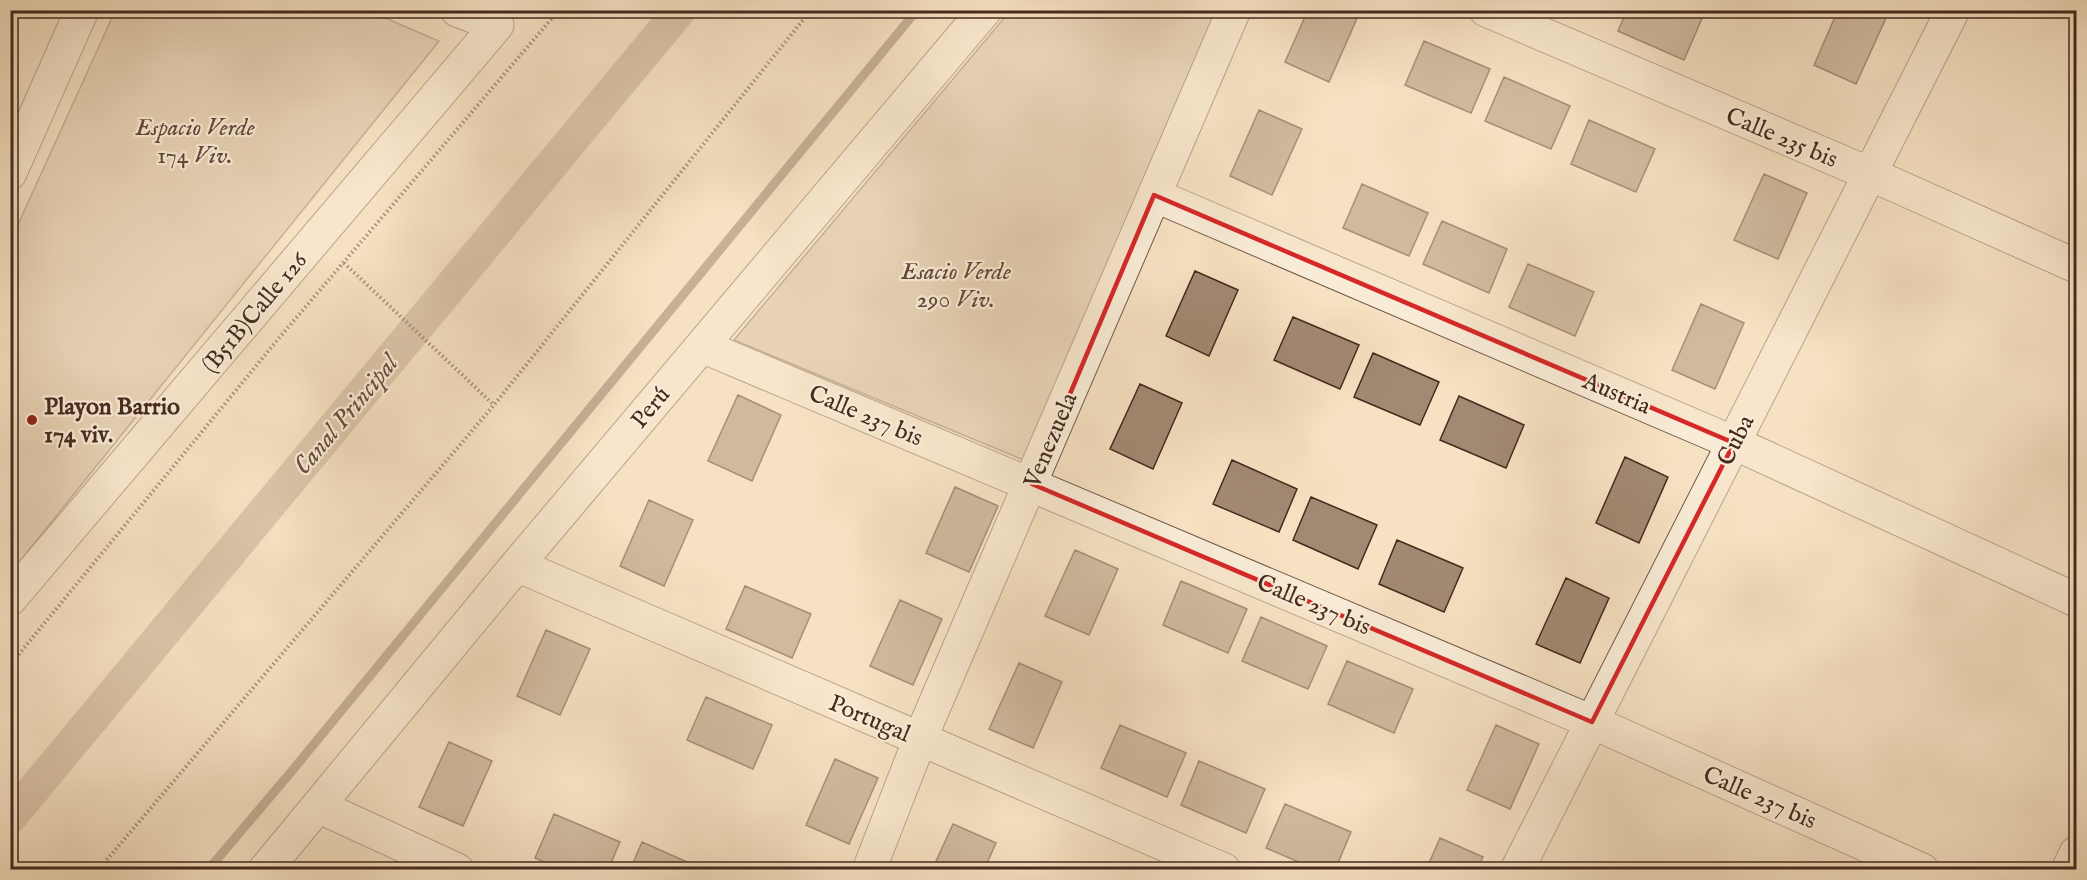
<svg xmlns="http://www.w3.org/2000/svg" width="2087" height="880" viewBox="0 0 2087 880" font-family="'IM FELL English',serif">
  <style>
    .green { fill: #d8c2a6; stroke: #8f7662; stroke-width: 1.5 }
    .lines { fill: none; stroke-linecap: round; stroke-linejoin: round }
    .stream { stroke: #8c735f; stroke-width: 9 }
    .canal { stroke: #baa38a; stroke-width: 33 }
    .building { fill: #a28973; stroke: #462a1e; stroke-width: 1.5 }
    .minor-casing { stroke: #725847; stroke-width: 35 }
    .path { stroke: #462a1e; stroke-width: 4; stroke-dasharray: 1.5 3; stroke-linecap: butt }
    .minor { stroke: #f9ecd7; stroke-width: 33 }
    .marked { fill: none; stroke: #d62828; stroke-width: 4.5; stroke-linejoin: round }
    .poi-dot { fill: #8f2418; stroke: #f9ecd7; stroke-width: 2 }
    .labels { text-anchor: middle; stroke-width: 4.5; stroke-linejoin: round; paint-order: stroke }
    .park-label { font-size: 24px; font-style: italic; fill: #634839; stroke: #f9ecd7 }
    .street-label { font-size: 24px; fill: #462a1e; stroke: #f9ecd7 }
    .poi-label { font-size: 24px; font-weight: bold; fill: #462a1e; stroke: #f9ecd7; text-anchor: start }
    .water-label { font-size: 26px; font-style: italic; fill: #694e3e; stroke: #f9ecd7 }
  </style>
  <rect width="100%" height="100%" fill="#f6e1c2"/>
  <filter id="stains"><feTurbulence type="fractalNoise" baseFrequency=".00333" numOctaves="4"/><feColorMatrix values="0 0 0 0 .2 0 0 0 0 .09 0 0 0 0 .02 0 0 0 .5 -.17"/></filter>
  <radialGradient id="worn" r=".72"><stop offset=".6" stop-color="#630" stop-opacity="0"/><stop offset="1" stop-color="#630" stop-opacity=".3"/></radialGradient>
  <!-- green -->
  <path class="green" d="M115,11H369L439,41L11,572V240Z
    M1010,11H1221L1026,461L734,340Z"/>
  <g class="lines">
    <!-- stream -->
    <path class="stream" d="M208,870L291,772L917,10"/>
    <!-- canal -->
    <path class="canal" d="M10,818L680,10"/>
  </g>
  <!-- building -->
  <path class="building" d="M1308,10H1345L1358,16L1329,82L1285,62Z
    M1627,10H1690L1703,16L1684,60L1618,31Z
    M1838,10H1869L1886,18L1856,84L1814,65Z
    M1424,41L1490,69L1471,113L1405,85Z
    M1504,77L1570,106L1551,149L1485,121Z
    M1259,110L1302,129L1272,195L1230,176Z
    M1589,120L1655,149L1636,192L1571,164Z
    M1764,174L1807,193L1778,259L1734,240Z
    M1362,184L1428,213L1409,256L1343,228Z
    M1442,221L1507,249L1489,293L1423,264Z
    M1528,264L1594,292L1575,336L1509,307Z
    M1195,271L1238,290L1209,356L1166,336Z
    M1701,304L1744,323L1715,389L1672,370Z
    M1293,317L1359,345L1340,389L1274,360Z
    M1373,353L1439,382L1420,425L1354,397Z
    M1140,384L1182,403L1153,469L1110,449Z
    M738,395L781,415L752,481L708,461Z
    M1459,396L1524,425L1506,468L1440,440Z
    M1625,457L1668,477L1639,543L1596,523Z
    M1232,460L1297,489L1279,532L1213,504Z
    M955,487L998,506L969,572L926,553Z
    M1311,497L1377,525L1358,569L1293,540Z
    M649,500L693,520L664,586L620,566Z
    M1397,540L1463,568L1444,612L1379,584Z
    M1075,550L1118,569L1089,635L1045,616Z
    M1566,578L1609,598L1580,663L1536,644Z
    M1181,581L1247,609L1228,653L1163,625Z
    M745,586L811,614L792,658L726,629Z
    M900,600L942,619L913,685L870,666Z
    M1261,617L1327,646L1308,689L1242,661Z
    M546,630L590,649L560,715L517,696Z
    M1347,661L1413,689L1394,733L1328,704Z
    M1019,663L1062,682L1033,748L989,729Z
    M706,697L772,725L753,769L687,740Z
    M1120,725L1186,753L1167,797L1101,768Z
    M1496,725L1539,744L1510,809L1467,790Z
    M449,742L492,761L463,826L419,807Z
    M835,759L878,778L849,844L806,825Z
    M1199,761L1265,789L1246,833L1181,805Z
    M1285,804L1351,832L1335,870H1317L1266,848Z
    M554,814L620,842L608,870H563L535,858Z
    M953,824L996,843L984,870H932Z
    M1440,838L1483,857L1477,870H1426Z
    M642,842L705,870H630Z"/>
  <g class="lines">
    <!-- minor casing -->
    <g class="minor-casing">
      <path id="minor" d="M1486,10L1870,174L2076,266
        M10,173L82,10
        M1154,195L1734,443L2076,600
        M702,346L1592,722L1922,870
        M517,565L1224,870
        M10,599L497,25L457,10
        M318,806L457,870
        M265,870L517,565L985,10
        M869,870L920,739L1234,10
        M1517,870L1953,10
        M2068,870L2076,853"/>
    </g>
    <!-- path -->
    <path class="path" d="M344,263L494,405
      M10,665L279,338L559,10
      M98,870L494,405L811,10"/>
    <!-- minor -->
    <use href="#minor" class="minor"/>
  </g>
  <!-- marked area -->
  <path d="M0 0H2087V880H0ZM1154,195L1734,443L1592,722L1032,484Z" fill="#f6e1c2" fill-opacity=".55" fill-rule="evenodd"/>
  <path class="marked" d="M1154,195L1734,443L1592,722L1032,484Z"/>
  <!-- markers -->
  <circle class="poi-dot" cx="32" cy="420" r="6"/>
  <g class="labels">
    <!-- park labels -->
    <g class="park-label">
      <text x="195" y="135">Espacio Verde<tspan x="195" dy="28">174 Viv.</tspan></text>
      <text x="956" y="279">Esacio Verde<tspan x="956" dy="28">290 Viv.</tspan></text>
    </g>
    <!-- street labels -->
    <g class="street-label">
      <text transform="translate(1782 137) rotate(23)" y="8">Calle 235 bis</text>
      <text transform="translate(254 312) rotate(-50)" y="8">(B51B)Calle 126</text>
      <text transform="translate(1617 393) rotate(23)" y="8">Austria</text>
      <text transform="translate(650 407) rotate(-50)" y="8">Perú</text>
      <text transform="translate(866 415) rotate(23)" y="8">Calle 237 bis</text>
      <text transform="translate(1050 440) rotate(-67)" y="8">Venezuela</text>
      <text transform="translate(1735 440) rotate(-63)" y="8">Cuba</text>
      <text transform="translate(1314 604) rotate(23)" y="8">Calle 237 bis</text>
      <text transform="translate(870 718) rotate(23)" y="8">Portugal</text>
      <text transform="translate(1760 797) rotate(24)" y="8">Calle 237 bis</text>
    </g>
    <!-- poi labels -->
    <g class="poi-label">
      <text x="44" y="414">Playon Barrio<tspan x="44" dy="28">174 viv.</tspan></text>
    </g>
    <!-- water labels -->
    <g class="water-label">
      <text transform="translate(345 414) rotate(-50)" y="9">Canal Principal</text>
    </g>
  </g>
  <!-- margin -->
  <rect width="2087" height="880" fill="none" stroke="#f6e1c2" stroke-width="36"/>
  <rect x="12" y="12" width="2063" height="856" fill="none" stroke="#462a1e" stroke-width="3"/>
  <rect x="18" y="18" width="2051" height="844" fill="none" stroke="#462a1e" stroke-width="1.5"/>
  <rect width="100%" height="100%" filter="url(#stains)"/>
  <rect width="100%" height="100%" fill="url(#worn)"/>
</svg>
